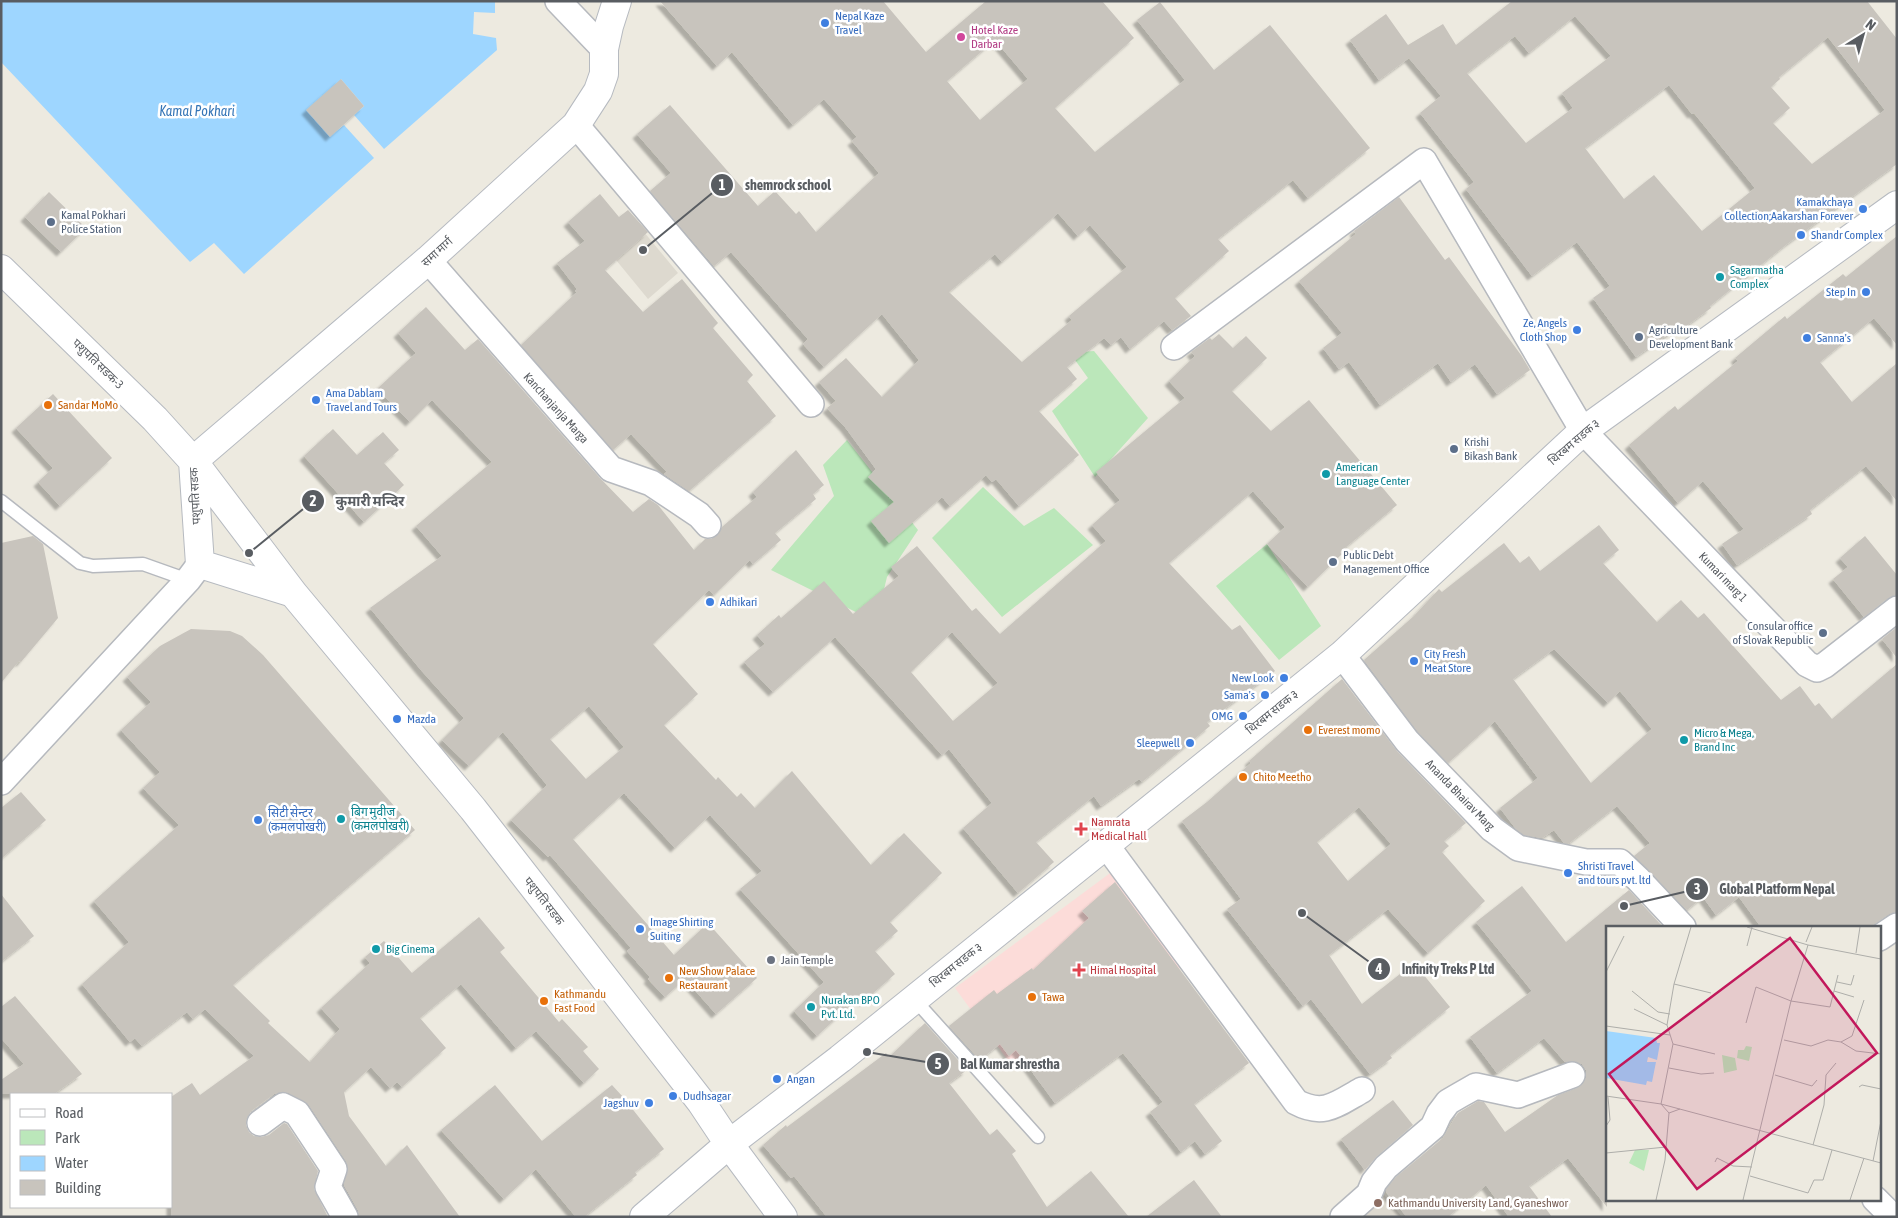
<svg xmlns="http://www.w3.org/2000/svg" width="1898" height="1218" viewBox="0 0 1898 1218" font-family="'Asap Condensed','Noto Sans Devanagari',sans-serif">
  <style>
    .education { fill: #ddd9cf }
    .medical { fill: #fcdcd9 }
    .green { fill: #bbe7ba }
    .water { fill: #9ed6ff }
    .building { fill: #c8c4bd; fill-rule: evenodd; filter: url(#shadow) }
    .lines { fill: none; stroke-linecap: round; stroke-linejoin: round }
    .lane-casing { stroke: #b6b9be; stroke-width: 15 }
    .street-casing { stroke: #b6b9be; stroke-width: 28 }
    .secondary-casing { stroke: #b6bac0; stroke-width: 30 }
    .lane { stroke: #fff; stroke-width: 12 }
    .street { stroke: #fff; stroke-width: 25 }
    .secondary { stroke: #fff; stroke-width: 28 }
    .shop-dot { fill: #3f7fe0; stroke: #fff; stroke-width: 2 }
    .hotel-dot { fill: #d1479c; stroke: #fff; stroke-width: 2 }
    .service-dot { fill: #5c6f8a; stroke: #fff; stroke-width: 2 }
    .culture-dot { fill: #0f9aa8; stroke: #fff; stroke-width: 2 }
    .food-dot { fill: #e8710a; stroke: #fff; stroke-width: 2 }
    .health-dot { fill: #e0444e; stroke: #fff; stroke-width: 2 }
    .worship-dot { fill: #6b7280; stroke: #fff; stroke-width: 2 }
    .education-dot { fill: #8d6e63; stroke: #fff; stroke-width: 2 }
    .labels { text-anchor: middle; stroke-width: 5; stroke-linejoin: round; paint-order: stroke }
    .shop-label { font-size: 12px; fill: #366cbe; stroke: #fff; text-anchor: start }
    .hotel-label { font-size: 12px; fill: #b23c85; stroke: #fff; text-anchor: start }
    .service-label { font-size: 12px; fill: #4e5e75; stroke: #fff; text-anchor: start }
    .street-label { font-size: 12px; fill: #595d62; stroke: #fff }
    .culture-label { font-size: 12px; fill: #0d838f; stroke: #fff; text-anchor: start }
    .food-label { font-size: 12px; fill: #c56008; stroke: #fff; text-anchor: start }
    .health-label { font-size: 12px; fill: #be3a42; stroke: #fff; text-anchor: start }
    .worship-label { font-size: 12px; fill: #5b616d; stroke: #fff; text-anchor: start }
    .education-label { font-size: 12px; fill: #785e54; stroke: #fff; text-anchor: start }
    .water-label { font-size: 14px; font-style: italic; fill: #3676b7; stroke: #fff }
    .inset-road { fill: none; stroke: #aeaeaa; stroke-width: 1 }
    .view { fill: #c2185b; fill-opacity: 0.15; stroke: #c2185b; stroke-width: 2.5 }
    .inset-edge { fill: none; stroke: #595d62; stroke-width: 2.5 }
    .leader { fill: none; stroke: #595d62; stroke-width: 2 }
    .callout-dot { fill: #595d62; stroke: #fff; stroke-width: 2 }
    .mark-label { font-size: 15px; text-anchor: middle; font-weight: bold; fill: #fff }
    .callout-label { font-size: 14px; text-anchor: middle; font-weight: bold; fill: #595d62; stroke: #fff; stroke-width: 5; stroke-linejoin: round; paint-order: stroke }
  </style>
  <defs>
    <filter id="shadow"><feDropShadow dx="-4.5" dy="4.5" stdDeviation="1" flood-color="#0004"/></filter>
  </defs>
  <rect width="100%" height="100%" fill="#edeae0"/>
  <!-- education -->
  <path class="education" d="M629,214L678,273L648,299L616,260L639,240L622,220Z
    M1380,1190L1402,1217H1350Z"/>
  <!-- medical -->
  <path class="medical" d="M1121,865L1201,951L1116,1020L1087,1024L1015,1070L955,988Z"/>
  <!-- green -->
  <path class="green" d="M1094,351L1148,418L1095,477L1052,411L1088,378L1070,353Z
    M847,440L918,530L887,577L876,622L771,570L834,496L823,465Z
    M983,487L1024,526L1054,508L1093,545L1002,617L932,538Z
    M1267,544L1321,626L1279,660L1216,586Z"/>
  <!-- water -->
  <path class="water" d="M1,1H495V13L474,12L473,34L496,38L497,50L384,149L354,115L364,106L341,79L330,136L344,125L374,158L244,274L214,243L190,262L1,62Z"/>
  <!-- building -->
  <path class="building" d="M660,1H883L926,52L986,1H1102L1134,38L1055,108L1095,152L1185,80L1137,20L1160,2L1214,70L1270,25L1370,148L1308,198L1293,180L1218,239L1229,251L1175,298L1191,316L1172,330L1164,321L1130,349L1121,337L1111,345L1104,338L1067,367L1077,379L1039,411L1079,455L1019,506L996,479L992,482L986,475L950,506L942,497L889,543L871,521L894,502L868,477L876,469L845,427L827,408L836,401L819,382L846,358L882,397L919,360L882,314L824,367L803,344L808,339L731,252L714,266L650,191L671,173L637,134L670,105L758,206L775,191L796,214L799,211L816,232L879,173L852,141L857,137L824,99L793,125L732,52L717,66ZM995,40L1028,79L980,120L947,81ZM1058,213L1078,236L1090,225L1127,267L1069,316L1072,320L1022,362L949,292L995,254L1002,262Z
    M1512,1H1867L1897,39V164L1787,244L1710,306L1711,308L1685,327L1683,324L1636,357L1593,298L1610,286L1577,242L1532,276L1466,189L1474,182L1420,113L1441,96L1409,58L1379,80L1350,40L1386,14L1408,45L1443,24L1456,45ZM1575,16L1611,56L1562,93L1573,108L1526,143L1467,73L1515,36L1529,53ZM1828,37L1885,110L1812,164L1773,123L1790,108L1771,87L1780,79L1779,77ZM1669,85L1692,114L1694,113L1755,188L1702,231L1654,175L1624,199L1585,148Z
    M341,79L364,106L330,137L306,110Z
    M49,192L86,228L61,252L25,217Z
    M600,194L619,217L628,210L648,232L605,270L643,312L682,279L718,323L713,328L753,375L747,381L776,416L689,491L664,474L667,472L631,434L613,450L521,345L577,292L575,291L577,289L557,263L585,241L568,222Z
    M1399,197L1445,260L1449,257L1521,355L1530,370L1497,394L1475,364L1451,382L1438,363L1380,405L1349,362L1339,369L1323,348L1342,333L1299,281L1356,234L1354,231Z
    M1897,236V345L1874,318L1820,362L1852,402L1897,363V501L1866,466L1810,510L1812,514L1737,565L1722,544L1744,529L1703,481L1678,503L1629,445L1675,406L1678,410L1738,361L1735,358L1785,316L1787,319L1843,274L1846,277Z
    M426,307L465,350L478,339L600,478L633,512L649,499L658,505L694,550L705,539H711L718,535L722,527L757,497L753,492L796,450L824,485L813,494L816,499L775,533L781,540L753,564L750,560L714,595L709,590L653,644L698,694L664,725L716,780L718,777L737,797L741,793L755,808L792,771L871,865L904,833L942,873L890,922L898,931L875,951L895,974L863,1002L859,997L817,1036L794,1011L824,982L740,889L762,871L710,815L675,848L624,793L573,839L674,955L708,923L757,978L716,1014L685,979L665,997L648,979L650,977L627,951L631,948L550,855L548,857L511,820L547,785L503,732L469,766L442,740L464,718L421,670L370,608L442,556L416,526L492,462L432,400L410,422L377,389L416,353L398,333ZM589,706L624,747L586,779L550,739Z
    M1219,334L1233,348L1246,336L1267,358L1232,391L1271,431L1309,400L1397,505L1340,552L1342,554L1308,587L1267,544L1285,527L1253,491L1169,563L1232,630L1240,625L1275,671L1207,722L1210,726L1142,782L1139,779L1101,806L1094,796L1036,842L1054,862L1018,893L963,828L992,803L949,749L942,755L835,637L773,692L744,662L765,644L757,635L779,615L781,618L824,581L853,614L899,576L891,567L917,546L972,611L976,608L1000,634L1106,541L1092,525L1120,500L1096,472L1185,398L1169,381L1195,356L1191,352L1210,338L1212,340ZM952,632L998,683L953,721L911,672Z
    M53,394L112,458L60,506L38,482L53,468L16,428Z
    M333,429L357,455L383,432L399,450L384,463L404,485L364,522L304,456Z
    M1599,525L1619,550L1603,563L1657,622L1681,600L1698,618L1704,613L1781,700L1800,686L1815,706L1819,703L1832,719L1897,664V912L1889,914L1870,927H1761L1739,897L1716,915L1703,897L1687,910L1634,856L1650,843L1617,806L1568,844L1564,843L1554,830L1542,838L1524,835L1516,829L1500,808L1538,778L1495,721L1448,763L1418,732L1364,660L1414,616L1439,589L1442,592L1504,543L1520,563L1529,556L1540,571ZM1554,649L1608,703L1620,691L1652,729L1591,783L1513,679Z
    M33,536L43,544L58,618L21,662L19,661L1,683V543Z
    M1865,536L1897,575V595L1888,598L1864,617L1833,579L1848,567L1840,558Z
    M1897,627V658L1882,639Z
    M191,629L230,631L242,636L263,655L415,830L233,985L270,1021L268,1023L310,1062L340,1029L321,1008L370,963L365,957L384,941L412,973L479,917L505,948L500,952L559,1022L562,1019L588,1047L583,1051L599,1069L584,1083L536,1031L516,1048L461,984L420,1018L446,1048L402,1087L397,1082L390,1088L371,1067L344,1092L349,1116L386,1166L407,1145L460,1217H359L358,1210L344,1185L348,1168L346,1161L309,1105L289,1093L282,1092L274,1094L251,1111L247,1118L246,1125L249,1132L254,1136L261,1137L269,1135L284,1123L287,1124L318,1171L314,1189L328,1217H171V1097L192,1083L200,1095L254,1056L205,1009L193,1019L187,1012L142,1046L135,1038L130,1042L82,984L129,942L94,901L179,825L143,788L160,772L121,730L151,702L127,677L160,646Z
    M1342,679L1397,751L1466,823L1444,841L1449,846L1442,852L1485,901L1428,953L1388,909L1329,955L1362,1004L1414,963L1450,1007L1390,1055L1392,1058L1370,1074L1311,999L1303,1006L1227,909L1241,899L1182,821L1207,802L1251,763L1249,761ZM1359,807L1391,844L1348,881L1317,842Z
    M21,792L46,820L1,859V808Z
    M1115,882L1249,1063L1194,1104L1222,1141L1205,1154L1195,1141L1181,1152L1150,1112L1163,1102L1123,1053L1055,1103L1016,1050L1009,1056L1000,1044L980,1060L949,1026L994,990L997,994L1032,968L1033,970L1089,918L1082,911Z
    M1522,886L1566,942L1629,890L1663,927H1607V1207L1568,1158L1529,1186L1552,1217H1509L1486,1185L1448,1217H1407L1386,1192V1189L1396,1177L1443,1138L1458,1113L1478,1101L1484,1102L1505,1132L1558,1095L1577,1088L1583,1084L1586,1078V1070L1582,1064L1574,1061L1565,1062L1544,1038L1497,1073L1470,1037L1532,991L1476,922Z
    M1,894L34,936L1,962Z
    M15,996L82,1074L54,1094H1V1080L24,1064L1,1038V1007Z
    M925,1023L967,1070L949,1083L990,1135L997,1129L1016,1151L1012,1154L1047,1207L1091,1171L1129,1217H827L794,1176L791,1178L763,1145L786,1125L787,1127L886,1053L889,1057Z
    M495,1085L542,1141L612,1085L623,1097L664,1149L635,1172L637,1175L584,1217H576L536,1169L504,1199L441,1130Z
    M1393,1100L1413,1125L1377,1156L1365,1170L1341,1139Z
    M1194,1180L1222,1217H1146Z"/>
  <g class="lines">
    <!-- lane casing -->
    <g class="lane-casing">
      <path id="lane" d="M1,501L80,563L93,566L143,564L188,580
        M914,999L1038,1137"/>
    </g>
    <!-- street casing -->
    <g class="street-casing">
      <path id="street" d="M558,1L604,49
        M576,125L811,404
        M428,260L611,469L651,483L699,515L708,525
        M1174,347L1424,161L1583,431L1807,664L1817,669L1825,665L1897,609
        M1342,655L1407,741L1492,829L1518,848L1586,862H1620L1638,879L1683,927
        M1,782L188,580L200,564
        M1106,845L1296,1102C1324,1117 1337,1104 1362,1090
        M1879,938L1897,926
        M260,1123L283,1106L297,1113L334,1169L328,1187L345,1217
        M1875,1199L1893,1217
        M1343,1217L1369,1194L1374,1182L1386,1167L1433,1127L1439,1114L1448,1102L1460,1095L1476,1086L1518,1095L1572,1075"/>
    </g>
    <!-- secondary casing -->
    <g class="secondary-casing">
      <path id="secondary" d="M1,269L155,419L193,461L293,593L473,809L701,1102L729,1144L783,1217
        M193,461L428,260L576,125L598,91L604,74V49L609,26L617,1
        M193,461L200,564L293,593
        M644,1217L729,1144L840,1059L1342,655L1583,431L1897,205"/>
    </g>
    <!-- lane -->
    <use href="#lane" class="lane"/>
    <!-- street -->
    <use href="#street" class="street"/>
    <!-- secondary -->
    <use href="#secondary" class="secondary"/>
  </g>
  <!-- markers -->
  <g class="shop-dot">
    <circle cx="825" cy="23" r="5"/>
    <circle cx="1863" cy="209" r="5"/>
    <circle cx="1801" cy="235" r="5"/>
    <circle cx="1866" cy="292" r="5"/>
    <circle cx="1577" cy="330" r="5"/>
    <circle cx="1807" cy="338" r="5"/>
    <circle cx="316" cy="400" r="5"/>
    <circle cx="710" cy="602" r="5"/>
    <circle cx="1414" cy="661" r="5"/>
    <circle cx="1284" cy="678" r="5"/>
    <circle cx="1265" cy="695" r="5"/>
    <circle cx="1243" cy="716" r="5"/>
    <circle cx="397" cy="719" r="5"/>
    <circle cx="1190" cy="743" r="5"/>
    <circle cx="258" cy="820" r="5"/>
    <circle cx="1568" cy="873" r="5"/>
    <circle cx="640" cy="929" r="5"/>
    <circle cx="777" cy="1079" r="5"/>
    <circle cx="673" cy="1096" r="5"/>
    <circle cx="649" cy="1103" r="5"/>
  </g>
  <circle class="hotel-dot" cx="961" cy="37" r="5"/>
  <g class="service-dot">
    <circle cx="51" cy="222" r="5"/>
    <circle cx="1639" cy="337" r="5"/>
    <circle cx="1454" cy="449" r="5"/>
    <circle cx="1333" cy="562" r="5"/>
    <circle cx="1823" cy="633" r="5"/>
  </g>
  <g class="culture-dot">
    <circle cx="1720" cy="277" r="5"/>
    <circle cx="1326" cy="474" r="5"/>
    <circle cx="1684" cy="740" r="5"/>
    <circle cx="341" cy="819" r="5"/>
    <circle cx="376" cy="949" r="5"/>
    <circle cx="811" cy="1007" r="5"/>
  </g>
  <g class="food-dot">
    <circle cx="48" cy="405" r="5"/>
    <circle cx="1308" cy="730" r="5"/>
    <circle cx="1243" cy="777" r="5"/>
    <circle cx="669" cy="978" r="5"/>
    <circle cx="1032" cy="997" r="5"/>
    <circle cx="544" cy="1001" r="5"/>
  </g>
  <g class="health-dot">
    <path d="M1078.5 821.5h5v5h5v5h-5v5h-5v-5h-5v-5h5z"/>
    <path d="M1076.5 962.5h5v5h5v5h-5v5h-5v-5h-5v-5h5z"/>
  </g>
  <circle class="worship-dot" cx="771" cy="960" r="5"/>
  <circle class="education-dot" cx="1378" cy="1203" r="5"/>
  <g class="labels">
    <!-- shop labels -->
    <g class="shop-label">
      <text x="835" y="20">Nepal Kaze<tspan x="835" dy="14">Travel</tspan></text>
      <text x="1853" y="206" text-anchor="end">Kamakchaya<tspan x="1853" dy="14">Collection;Aakarshan Forever</tspan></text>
      <text x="1811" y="239">Shandr Complex</text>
      <text x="1856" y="296" text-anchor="end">Step In</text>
      <text x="1567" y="327" text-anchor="end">Ze, Angels<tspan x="1567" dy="14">Cloth Shop</tspan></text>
      <text x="1817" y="342">Sanna's</text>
      <text x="326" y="397">Ama Dablam<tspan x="326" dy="14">Travel and Tours</tspan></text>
      <text x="720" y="606">Adhikari</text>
      <text x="1424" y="658">City Fresh<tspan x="1424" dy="14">Meat Store</tspan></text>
      <text x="1274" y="682" text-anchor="end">New Look</text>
      <text x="1255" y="699" text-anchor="end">Sama's</text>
      <text x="1233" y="720" text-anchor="end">OMG</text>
      <text x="407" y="723">Mazda</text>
      <text x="1180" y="747" text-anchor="end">Sleepwell</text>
      <text x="268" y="817">सिटी सेन्टर<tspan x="268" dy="14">(कमलपोखरी)</tspan></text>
      <text x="1578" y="870">Shristi Travel<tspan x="1578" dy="14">and tours pvt. ltd</tspan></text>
      <text x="650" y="926">Image Shirting<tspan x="650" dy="14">Suiting</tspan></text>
      <text x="787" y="1083">Angan</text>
      <text x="683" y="1100">Dudhsagar</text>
      <text x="639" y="1107" text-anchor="end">Jagshuv</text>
    </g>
    <!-- hotel labels -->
    <g class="hotel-label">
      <text x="971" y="34">Hotel Kaze<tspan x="971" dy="14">Darbar</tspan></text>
    </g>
    <!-- service labels -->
    <g class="service-label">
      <text x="61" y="219">Kamal Pokhari<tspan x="61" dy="14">Police Station</tspan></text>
      <text x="1649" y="334">Agriculture<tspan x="1649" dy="14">Development Bank</tspan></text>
      <text x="1464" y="446">Krishi<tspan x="1464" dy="14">Bikash Bank</tspan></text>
      <text x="1343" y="559">Public Debt<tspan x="1343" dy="14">Management Office</tspan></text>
      <text x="1813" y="630" text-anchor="end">Consular office<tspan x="1813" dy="14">of Slovak Republic</tspan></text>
    </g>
    <!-- street labels -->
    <g class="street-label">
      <text transform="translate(437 252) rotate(-42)" y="4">समा मार्ग</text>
      <text transform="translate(98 364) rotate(44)" y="4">पशुपति सडक-3</text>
      <text transform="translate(556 408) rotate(48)" y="4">Kanchanjanja Marga</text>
      <text transform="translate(1574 442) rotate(-41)" y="4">थिरबम सडक ३</text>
      <text transform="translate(195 496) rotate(-93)" y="4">पशुपति सडक</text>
      <text transform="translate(1723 577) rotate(46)" y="4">Kumari marg 1</text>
      <text transform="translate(1272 712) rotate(-39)" y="4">थिरबम सडक ३</text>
      <text transform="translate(1460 795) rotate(46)" y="4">Ananda Bhairav Marg</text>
      <text transform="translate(544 901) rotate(52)" y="4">पशुपति सडक</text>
      <text transform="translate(956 965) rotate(-39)" y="4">थिरबम सडक ३</text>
    </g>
    <!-- culture labels -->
    <g class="culture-label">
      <text x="1730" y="274">Sagarmatha<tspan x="1730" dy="14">Complex</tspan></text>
      <text x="1336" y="471">American<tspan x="1336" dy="14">Language Center</tspan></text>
      <text x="1694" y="737">Micro &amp; Mega,<tspan x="1694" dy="14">Brand Inc</tspan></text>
      <text x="351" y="816">बिग मुवीज<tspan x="351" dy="14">(कमलपोखरी)</tspan></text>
      <text x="386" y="953">Big Cinema</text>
      <text x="821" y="1004">Nurakan BPO<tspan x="821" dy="14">Pvt. Ltd.</tspan></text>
    </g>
    <!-- food labels -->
    <g class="food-label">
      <text x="58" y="409">Sandar MoMo</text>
      <text x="1318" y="734">Everest momo</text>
      <text x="1253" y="781">Chito Meetho</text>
      <text x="679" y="975">New Show Palace<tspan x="679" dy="14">Restaurant</tspan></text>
      <text x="554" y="998">Kathmandu<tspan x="554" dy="14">Fast Food</tspan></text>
      <text x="1042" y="1001">Tawa</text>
    </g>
    <!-- health labels -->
    <g class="health-label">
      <text x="1091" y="826">Namrata<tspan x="1091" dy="14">Medical Hall</tspan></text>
      <text x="1090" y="974">Himal Hospital</text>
    </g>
    <!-- worship labels -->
    <g class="worship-label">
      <text x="781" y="964">Jain Temple</text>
    </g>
    <!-- education labels -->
    <g class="education-label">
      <text x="1388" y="1207">Kathmandu University Land, Gyaneshwor</text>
    </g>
    <!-- water labels -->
    <g class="water-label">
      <text x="197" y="116">Kamal Pokhari</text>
    </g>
  </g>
  <!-- overview -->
  <g transform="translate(1606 926)">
    <rect width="275" height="275" fill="#edeae0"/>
    <path d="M140,120L146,121L143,135L131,132L132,124H138ZM116,129L129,132L131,144L118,147ZM29,224H43L38,245L23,237Z" fill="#bbe7ba"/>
    <path d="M0,105L50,112L51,117H54L51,134L42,131L41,136H50L46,156L41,155L40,159L0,152Z" fill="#9ed6ff"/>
    <path class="inset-road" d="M141,1L202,19L275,33M200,16L206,1M141,20L146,1M250,27L254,1M0,46L18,10M231,56L245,59L248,49M68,58L105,67M26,65L52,86L64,88M228,65L248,71M28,83L61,99M140,97L150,61L185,75L224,81L232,49M0,100L64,109M178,114L205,120L222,114L235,116L250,125L275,128M235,116L246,110L258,74M67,118L109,128M63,142L95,148L108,147M169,149L206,160L211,154M253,161L256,159L275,163M0,170L55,178L275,237M55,178L67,118L61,99L68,58L85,1M55,178L63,187L74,183M0,200L4,194L2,171M207,219L218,179L220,149L230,137M0,227L60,221M267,235L275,195M109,236L111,232L127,240L146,241M144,250L202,267L208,254H217L226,224M50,274L59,234L63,187M137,274L185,75L202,19M244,274L258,232"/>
    <path class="view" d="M184,12L271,127L91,263L3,148Z"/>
    <rect width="275" height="275" class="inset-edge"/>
  </g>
  <!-- callouts -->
  <path class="leader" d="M643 250L722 185M249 553L313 501M1624 906L1697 889M1302 913L1379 969M867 1052L938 1064"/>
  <g class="callout-dot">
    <circle cx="643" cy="250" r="5"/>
    <circle cx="249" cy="553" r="5"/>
    <circle cx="1624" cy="906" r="5"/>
    <circle cx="1302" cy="913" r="5"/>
    <circle cx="867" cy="1052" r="5"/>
    <circle cx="722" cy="185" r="12"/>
    <circle cx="313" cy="501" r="12"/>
    <circle cx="1697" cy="889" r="12"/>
    <circle cx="1379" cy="969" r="12"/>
    <circle cx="938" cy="1064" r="12"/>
  </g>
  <g class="mark-label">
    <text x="722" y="190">1</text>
    <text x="313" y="506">2</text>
    <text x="1697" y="894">3</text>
    <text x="1379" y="974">4</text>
    <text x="938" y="1069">5</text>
  </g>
  <g class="callout-label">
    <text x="788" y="190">shemrock school</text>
    <text x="370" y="506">कुमारी मन्दिर</text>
    <text x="1777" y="894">Global Platform Nepal</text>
    <text x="1448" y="974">Infinity Treks P Ltd</text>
    <text x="1010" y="1069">Bal Kumar shrestha</text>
  </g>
  <!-- border -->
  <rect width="1898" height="1218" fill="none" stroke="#595d62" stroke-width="5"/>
  <!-- legend -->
  <rect x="10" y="1093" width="162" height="115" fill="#ffffff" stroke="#bdbec0"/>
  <rect x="20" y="1109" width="25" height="8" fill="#ffffff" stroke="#bdbec0"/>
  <text x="55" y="1118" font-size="15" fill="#595d62">Road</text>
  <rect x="20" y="1130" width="25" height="15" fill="#bbe7ba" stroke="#bdbec0"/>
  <text x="55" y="1143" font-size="15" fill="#595d62">Park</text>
  <rect x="20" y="1156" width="25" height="15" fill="#9ed6ff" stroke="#bdbec0"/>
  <text x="55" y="1168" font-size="15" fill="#595d62">Water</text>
  <rect x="20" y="1180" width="25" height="15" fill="#c8c4bd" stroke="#bdbec0"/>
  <text x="55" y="1193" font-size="15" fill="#595d62">Building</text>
  <!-- north arrow -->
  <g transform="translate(1863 35) rotate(37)" stroke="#ffffff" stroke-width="4" paint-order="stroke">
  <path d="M0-4L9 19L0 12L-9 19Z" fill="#595d62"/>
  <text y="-8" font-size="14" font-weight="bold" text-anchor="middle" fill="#595d62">N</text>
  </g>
</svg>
